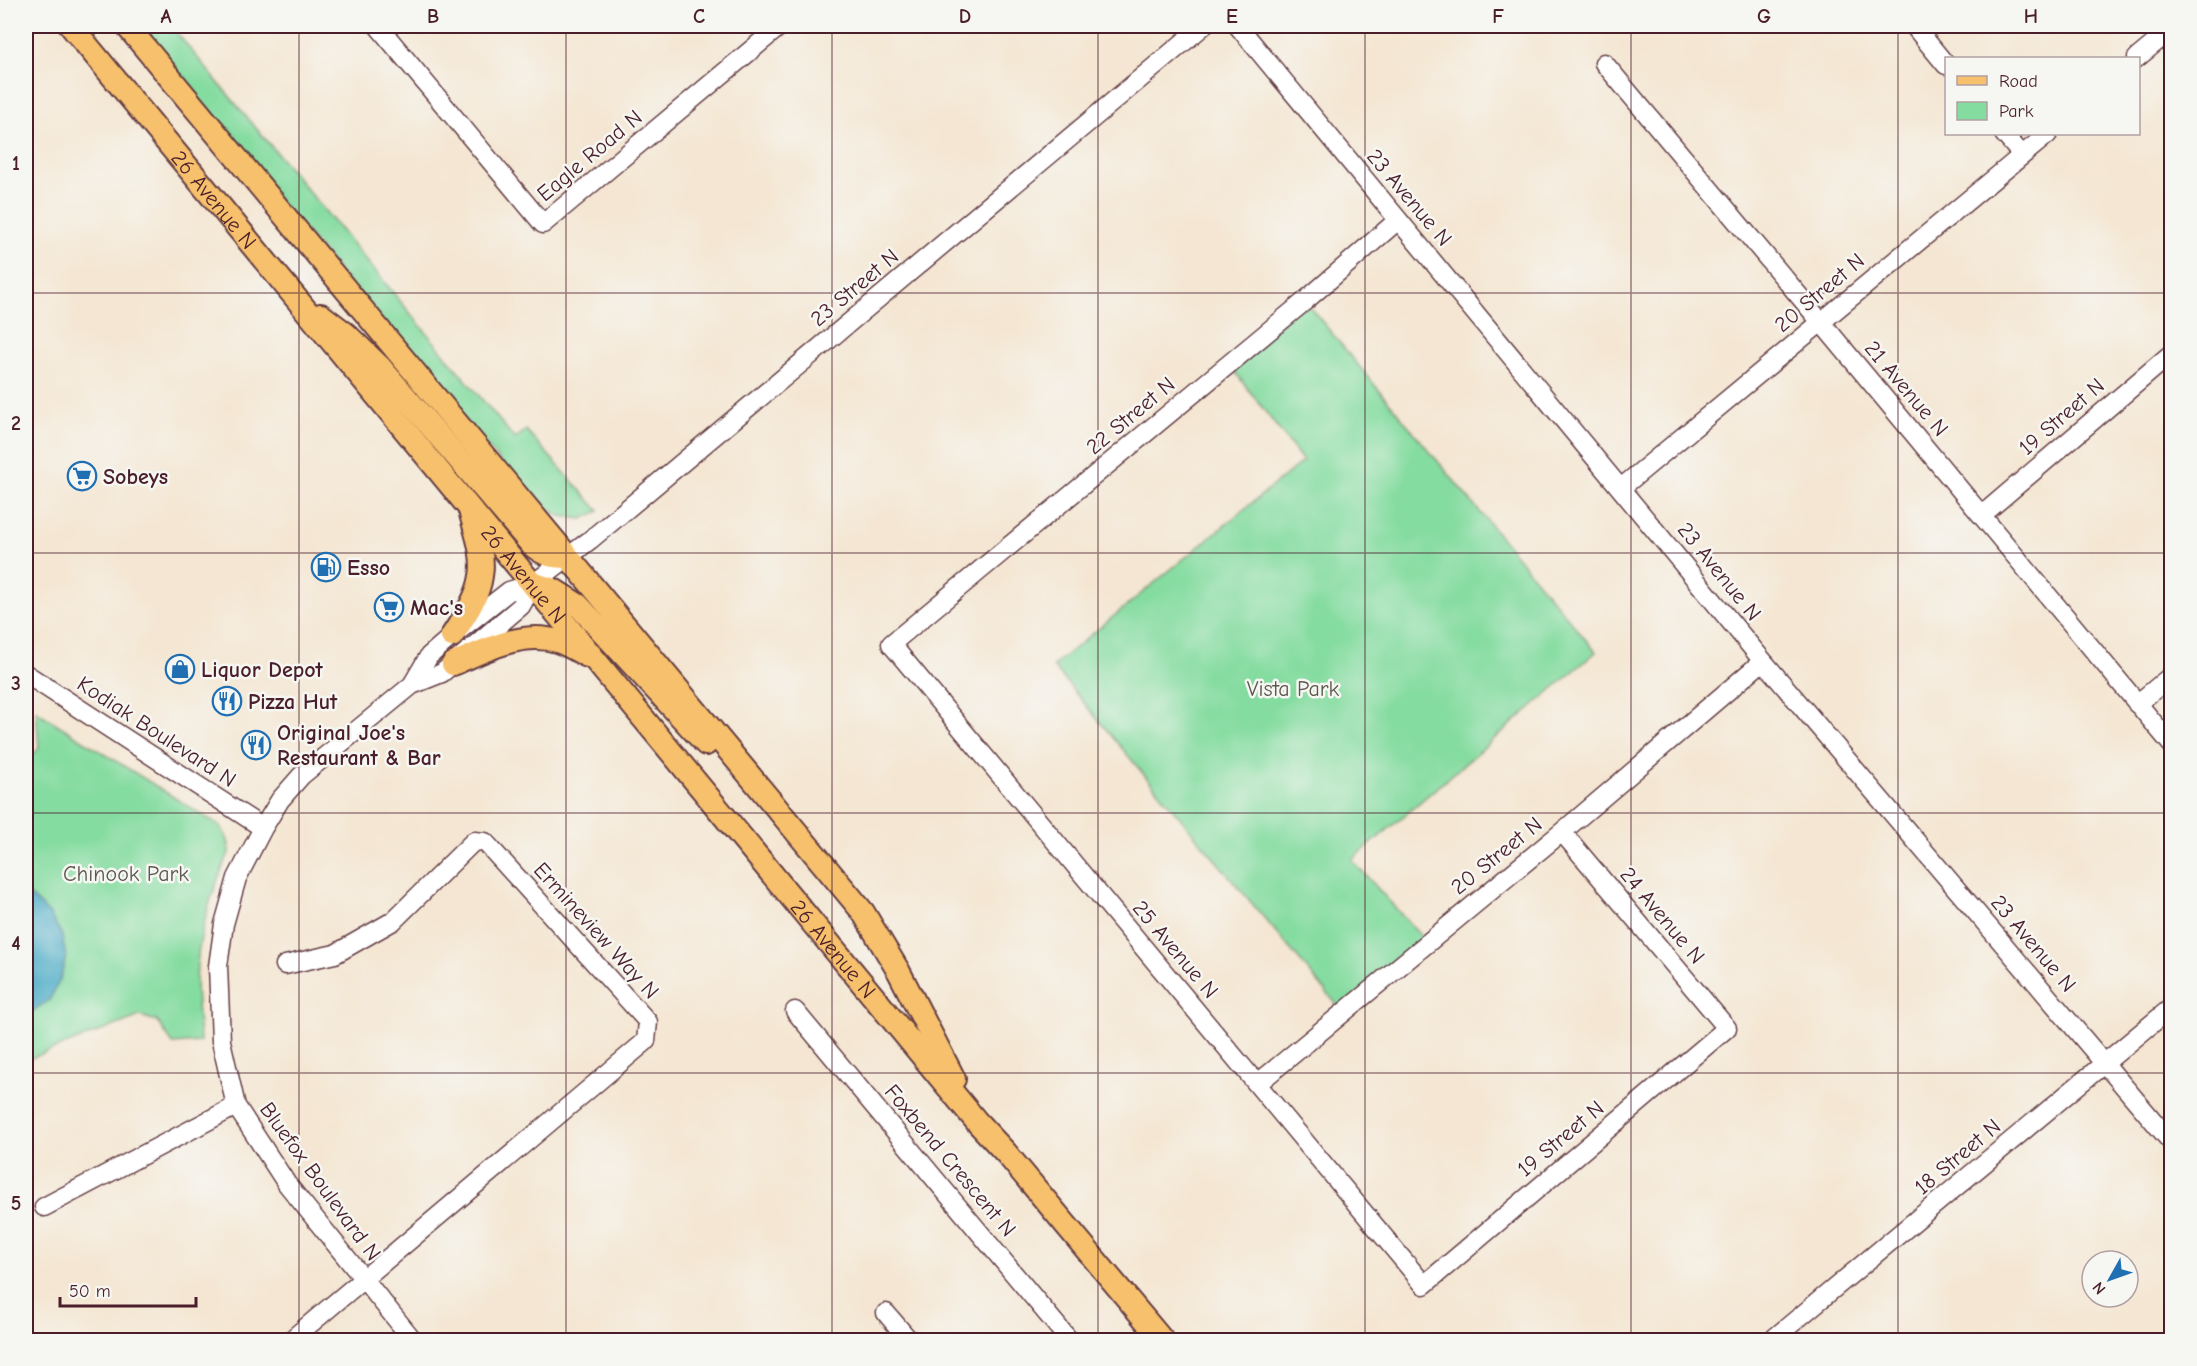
<svg xmlns="http://www.w3.org/2000/svg" width="2197" height="1366" viewBox="0 0 2197 1366" font-family="'Comic Neue',sans-serif">
  <style>
    .green { fill: #85dca0; stroke: #687e66; stroke-width: 1.5 }
    .water { fill: #45a8c5; stroke: #486478; stroke-width: 1.5 }
    .lines { fill: none; stroke-linecap: round; stroke-linejoin: round }
    .minor-casing { stroke: #643d44; stroke-width: 21 }
    .major-casing { stroke: #643d44; stroke-width: 26 }
    .minor { stroke: #fff; stroke-width: 18 }
    .major { stroke: #f7c06c; stroke-width: 22 }
    .grid { fill: none; stroke: #4a1f2b; stroke-width: 1.5; stroke-opacity: 0.55 }
    .labels { text-anchor: middle; stroke-width: 5; stroke-linejoin: round; paint-order: stroke }
    .street-label { font-size: 22px; fill: #4a1f2b; stroke: #f6f6f2 }
    .poi-label { font-size: 22px; font-weight: bold; fill: #4a1f2b; stroke: #f6f6f2; text-anchor: start }
    .park-label { font-size: 22px; fill: #5c584e; stroke: #f6f6f2 }
    .neatline { fill: none; stroke: #4a1f2b; stroke-width: 2 }
    .grid-label { font-size: 20px; text-anchor: middle; font-weight: bold; fill: #4a1f2b }
  </style>
  <rect width="100%" height="100%" fill="#f6f6f2"/>
  <filter id="ink" filterUnits="userSpaceOnUse"><feTurbulence type="fractalNoise" baseFrequency=".0167" numOctaves="2"/><feDisplacementMap in="SourceGraphic" scale="12" xChannelSelector="R" yChannelSelector="G"/><feConvolveMatrix kernelMatrix="1 2 1 2 8 2 1 2 1" color-interpolation-filters="sRGB"/></filter>
  <filter id="wash" filterUnits="userSpaceOnUse"><feTurbulence type="fractalNoise" baseFrequency=".008" numOctaves="4" result="noise"/><feDisplacementMap in="SourceGraphic" scale="24" xChannelSelector="R" yChannelSelector="G"/><feGaussianBlur stdDeviation="1.35" result="paint"/><feColorMatrix in="noise" values="0 0 0 0 0 0 0 0 0 0 0 0 0 0 0 0 0 1.4 0 .05"/><feComposite in="paint" operator="in"/></filter>
  <g filter="url(#wash)">
    <rect width="100%" height="100%" fill="#f4e6d2"/>
    <!-- green -->
    <path class="green" d="M131,26H171L515,439L526,430L599,511L582,519L560,516L533,500Z
      M1305,301L1596,652L1352,860L1427,943L1343,1012L1053,666L1303,461L1229,364Z
      M36,711L220,826C226,835 230,841 229,853C210,894 197,936 196,982C196,1002 199,1022 200,1042L173,1044L157,1021L140,1016L26,1060V1016L50,999L62,935C52,919 42,903 26,893V762L39,748Z"/>
    <!-- water -->
    <path class="water" d="M26,893L33,898L49,913L62,935L66,957L60,980L50,999L26,1016Z"/>
  </g>
  <g filter="url(#ink)">
    <g class="lines">
      <!-- minor casing -->
      <g class="minor-casing">
        <path id="minor" d="M378,26L543,224L780,26
          M1238,26L1763,661L2172,1143
          M1914,26L1946,65
          M2137,58L2172,29
          M1604,63L1821,322L2172,745
          M2004,134L2022,155
          M1398,220L1305,301L891,644L1424,1285L1727,1028L1562,832
          M1621,488L2048,134
          M1982,515L2172,353
          M26,674L263,828
          M412,685L429,656L452,636L509,591L533,584
          M2137,704L2172,675
          M285,965L335,954L393,921L474,841L485,842L648,1022L646,1041L291,1340
          M795,1011L1069,1340
          M1257,1084L1562,832L1763,661
          M44,1207L236,1106
          M886,1313L909,1340
          M413,1340L287,1184L236,1106L221,1041L218,966L224,924L237,878L263,828L280,800L301,776L412,685L442,673L521,606L533,584L590,540L1203,26
          M1772,1340L2172,1007"/>
      </g>
      <!-- major casing -->
      <g class="major-casing">
        <g id="major">
          <path id="s1" d="M71,26L977,1122L1006,1153L1162,1340"/>
          <path d="M127,26L863,912L899,972L954,1079"/>
          <path d="M321,315L346,334L380,367L532,545C544,555 552,557 568,557"/>
          <path d="M535,584L554,590L578,605L706,744"/>
          <path d="M452,636C464,617 478,598 481,576C485,555 475,530 470,510"/>
          <path d="M453,664C484,651 522,630 557,641C567,644 578,651 587,656"/>
        </g>
      </g>
      <!-- minor -->
      <use href="#minor" class="minor"/>
      <!-- major -->
      <use href="#major" class="major"/>
    </g>
  </g>
  <!-- grid -->
  <path class="grid" d="M299,26V1340M566,26V1340M832,26V1340M1098,26V1340M1365,26V1340M1631,26V1340M1898,26V1340M26,293H2172M26,553H2172M26,813H2172M26,1073H2172"/>
  <!-- icons -->
  <defs>
    <g id="supermarket-ring" transform="scale(1.5)"><circle r="9.5" fill="#f6f6f2" stroke="#1f6fb2" stroke-width="1.5"/><path d="M-6-5.5h2.5l.6 2H6L4.5 2H-2.5L-4.4-4H-6ZM-1.5 3.2a1.3 1.3 0 1 0 .1 0ZM3 3.2a1.3 1.3 0 1 0 .1 0Z" fill="#1f6fb2"/></g>
    <g id="fuel-ring" transform="scale(1.5)"><circle r="9.5" fill="#f6f6f2" stroke="#1f6fb2" stroke-width="1.5"/><path d="M-5.5-6h7V0h2V4h1.3V-2.5L3-4.5l.8-.8L6-3V5H2.5V1h-1V6h-7ZM-4.2-4.7v3.2H.2V-4.7Z" fill="#1f6fb2"/></g>
    <g id="shop-ring" transform="scale(1.5)"><circle r="9.5" fill="#f6f6f2" stroke="#1f6fb2" stroke-width="1.5"/><path d="M-5-2.5h2.3a2.7 3.5 0 0 1 5.4 0H5L5.5 6h-11ZM-1.5-2.5h3a1.5 2.3 0 0 0-3 0Z" fill="#1f6fb2"/></g>
    <g id="restaurant-ring" transform="scale(1.5)"><circle r="9.5" fill="#f6f6f2" stroke="#1f6fb2" stroke-width="1.5"/><path d="M-5-6h1v4h1v-4h1v4h1v-4h1v5L-1.5 .5V6h-2V.5L-5-1ZM5-6V6H3V1.5H1.5Q1.5-4 5-6Z" fill="#1f6fb2"/></g>
  </defs>
  <g fill-rule="evenodd">
    <use href="#supermarket-ring" x="82" y="476"/>
    <use href="#fuel-ring" x="326" y="567"/>
    <use href="#supermarket-ring" x="389" y="607"/>
    <use href="#shop-ring" x="180" y="669"/>
    <use href="#restaurant-ring" x="227" y="701"/>
    <use href="#restaurant-ring" x="256" y="745"/>
  </g>
  <g class="labels">
    <!-- street labels -->
    <g class="street-label">
      <text transform="translate(589 155) rotate(-40)" y="8">Eagle Road N</text>
      <text transform="translate(1410 197) rotate(50)" y="8">23 Avenue N</text>
      <text dy="8" stroke="none"><textPath href="#s1" startOffset="225">26 Avenue N</textPath></text>
      <text transform="translate(854 287) rotate(-40)" y="8">23 Street N</text>
      <text transform="translate(1819 292) rotate(-40)" y="8">20 Street N</text>
      <text transform="translate(1907 388) rotate(50)" y="8">21 Avenue N</text>
      <text transform="translate(1130 415) rotate(-40)" y="8">22 Street N</text>
      <text transform="translate(2061 416) rotate(-41)" y="8">19 Street N</text>
      <text transform="translate(1720 571) rotate(51)" y="8">23 Avenue N</text>
      <text dy="8" stroke="none"><textPath href="#s1" startOffset="711">26 Avenue N</textPath></text>
      <text transform="translate(157 731) rotate(33)" y="8">Kodiak Boulevard N</text>
      <text transform="translate(1496 855) rotate(-39)" y="8">20 Street N</text>
      <text transform="translate(1663 915) rotate(50)" y="8">24 Avenue N</text>
      <text transform="translate(597 930) rotate(48)" y="8">Ermineview Way N</text>
      <text transform="translate(2034 943) rotate(50)" y="8">23 Avenue N</text>
      <text dy="8" stroke="none"><textPath href="#s1" startOffset="1197">26 Avenue N</textPath></text>
      <text transform="translate(1176 949) rotate(50)" y="8">25 Avenue N</text>
      <text transform="translate(1560 1138) rotate(-40)" y="8">19 Street N</text>
      <text transform="translate(1957 1156) rotate(-40)" y="8">18 Street N</text>
      <text transform="translate(951 1160) rotate(50)" y="8">Foxbend Crescent N</text>
      <text transform="translate(321 1181) rotate(54)" y="8">Bluefox Boulevard N</text>
    </g>
    <!-- poi labels -->
    <g class="poi-label">
      <text x="103" y="484">Sobeys</text>
      <text x="347" y="575">Esso</text>
      <text x="410" y="615">Mac's</text>
      <text x="201" y="677">Liquor Depot</text>
      <text x="248" y="709">Pizza Hut</text>
      <text x="277" y="740">Original Joe's<tspan x="277" dy="25">Restaurant &amp; Bar</tspan></text>
    </g>
    <!-- park labels -->
    <g class="park-label">
      <text x="1293" y="696">Vista Park</text>
      <text x="126" y="881">Chinook Park</text>
    </g>
  </g>
  <!-- margin -->
  <rect width="2197" height="1366" fill="none" stroke="#f6f6f2" stroke-width="66"/>
  <!-- legend -->
  <rect x="1945" y="57" width="195" height="78" fill="#f6f6f2" stroke="#b1a0a2" stroke-width="1.5"/>
  <rect x="1957" y="76" width="30" height="9" fill="#f7c06c" stroke="#b1a0a2" stroke-width="1.5"/>
  <text x="1999" y="87" font-size="18" fill="#4a1f2b">Road</text>
  <rect x="1957" y="102" width="30" height="18" fill="#85dca0" stroke="#b1a0a2" stroke-width="1.5"/>
  <text x="1999" y="117" font-size="18" fill="#4a1f2b">Park</text>
  <!-- north arrow -->
  <g transform="translate(2110 1279) rotate(230)"><circle r="28" fill="#f6f6f2" stroke="#b1a0a2" stroke-width="1.5"/>
  <path d="M0-4.5L10 22L0 15L-10 22Z" fill="#1f6fb2"/>
  <text y="-9" font-size="16" font-weight="bold" text-anchor="middle" fill="#4a1f2b">N</text>
  </g>
  <!-- scale -->
  <path d="M60 1297v9h136v-9" fill="none" stroke="#4a1f2b" stroke-width="3"/>
  <text x="69" y="1297" font-size="18" fill="#4a1f2b" stroke="#f6f6f2" stroke-width="4.5" paint-order="stroke">50 m</text>
  <rect x="33" y="33" width="2131" height="1300" class="neatline"/>
  <g class="grid-label">
    <text x="166" y="23">A</text>
    <text x="433" y="23">B</text>
    <text x="699" y="23">C</text>
    <text x="965" y="23">D</text>
    <text x="1232" y="23">E</text>
    <text x="1498" y="23">F</text>
    <text x="1764" y="23">G</text>
    <text x="2031" y="23">H</text>
    <text x="16" y="170">1</text>
    <text x="16" y="430">2</text>
    <text x="16" y="690">3</text>
    <text x="16" y="950">4</text>
    <text x="16" y="1210">5</text>
  </g>
</svg>
